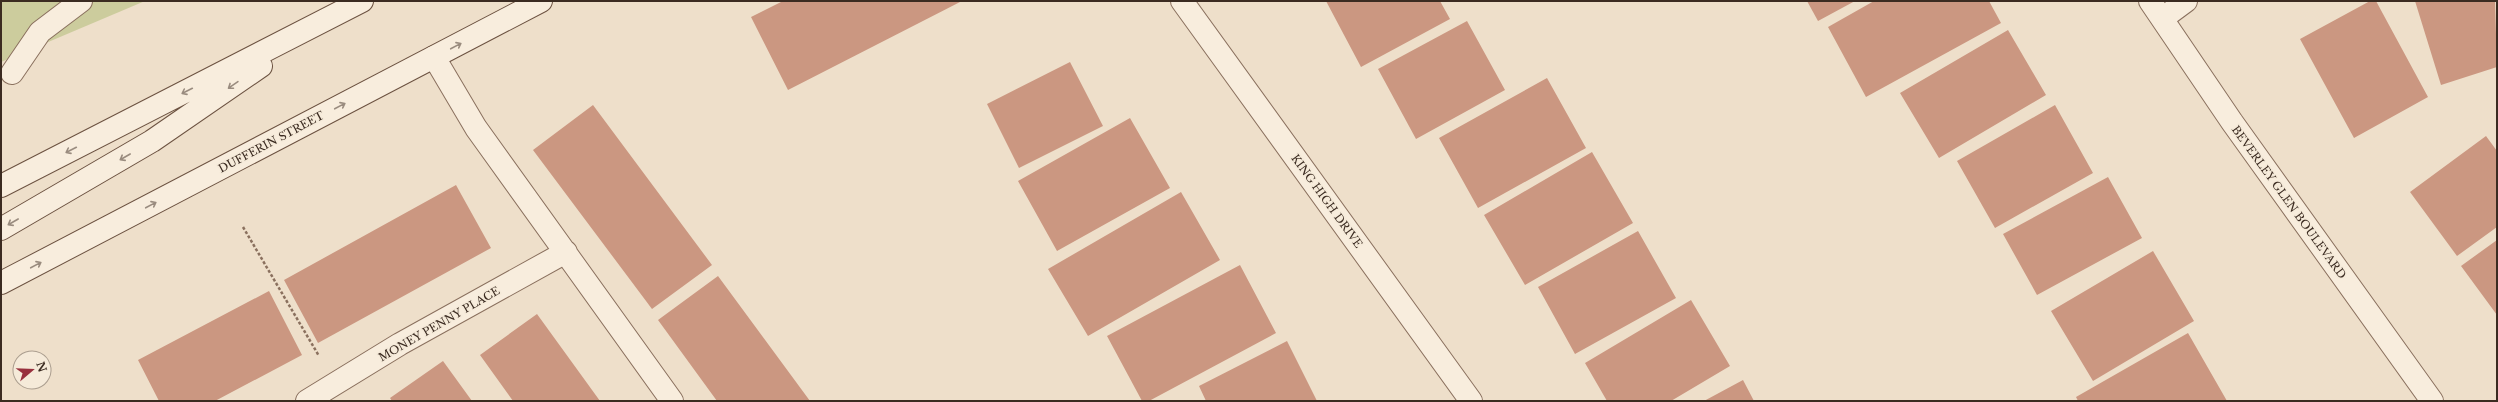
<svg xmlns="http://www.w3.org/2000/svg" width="2498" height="402" viewBox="0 0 2498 402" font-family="'Libre Baskerville',serif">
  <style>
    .green { fill: #cccc9d }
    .building { fill: #cb9781 }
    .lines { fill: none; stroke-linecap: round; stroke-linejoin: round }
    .service-casing { stroke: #8a705e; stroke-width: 24 }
    .minor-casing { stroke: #8a705e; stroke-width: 24 }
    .tertiary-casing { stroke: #8a705e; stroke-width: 24 }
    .secondary-casing { stroke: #6c5241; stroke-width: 24 }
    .path { stroke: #8a705e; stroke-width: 2.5; stroke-dasharray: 3 2; stroke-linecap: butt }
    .service { stroke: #f8eddd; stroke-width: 22 }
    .minor { stroke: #f8eddd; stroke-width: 22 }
    .tertiary { stroke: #f8eddd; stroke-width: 22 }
    .secondary { stroke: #f8eddd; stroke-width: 22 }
    .oneway { stroke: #9a8c7f }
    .labels { text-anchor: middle; stroke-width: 3; stroke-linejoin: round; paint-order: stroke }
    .street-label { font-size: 11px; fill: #3b2b21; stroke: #f5ead9 }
  </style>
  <rect width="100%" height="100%" fill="#eedfca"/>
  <!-- green -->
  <path class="green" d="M1,1H145L1,62Z"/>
  <!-- building -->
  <path class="building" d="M783,1H962L788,90L751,17Z
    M1326,1H1440L1450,19L1361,67Z
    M1807,1H1855L1818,21Z
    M1874,1H1989L2001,23L1866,97L1828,27Z
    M2370,1H2376L2428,97L2354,138L2300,39Z
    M2415,1H2495L2497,67L2441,85Z
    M1467,21L1505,90L1416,139L1378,69Z
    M2008,30L2046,95L1939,158L1900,93Z
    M1070,62L1103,126L1019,168L987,104Z
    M1547,78L1586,148L1478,208L1439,138Z
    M593,105L712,265L652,309L533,150Z
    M2055,105L2093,173L1995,228L1957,161Z
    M1130,118L1170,188L1057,251L1018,181Z
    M2486,136L2497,151V227L2457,256L2410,192Z
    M1592,152L1633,223L1525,285L1484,215Z
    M2108,177L2142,238L2037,295L2003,234Z
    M456,185L491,248L318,343L284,280Z
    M1181,192L1220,260L1088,336L1048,269Z
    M1638,231L1676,298L1575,354L1538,287Z
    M2497,240V315L2461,266Z
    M2153,251L2194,321L2093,381L2051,311Z
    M1240,265L1276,333L1149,401H1142L1107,336Z
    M718,276L810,401H717L658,320Z
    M269,291L302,355L215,401H159L138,360Z
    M1691,300L1730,366L1671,401H1607L1585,363Z
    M537,314L600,401H513L480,355Z
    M2188,333L2227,401H2078L2076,397Z
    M1287,341L1317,401H1206L1199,386Z
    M443,361L472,401H392L390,398Z
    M1743,380L1754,401H1704Z"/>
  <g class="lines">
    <!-- service casing -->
    <g class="service-casing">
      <path id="service" d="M12,73L40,32L81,1"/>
    </g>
    <!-- minor casing -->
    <g class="minor-casing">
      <path id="minor" d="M1182,1L1471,401
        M2163,18L2186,1
        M434,57L476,128L672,401
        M307,401L400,344L566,252"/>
    </g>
    <!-- tertiary casing -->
    <g class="tertiary-casing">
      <path id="tertiary" d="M2150,1L2232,122L2432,401"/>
    </g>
    <!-- secondary casing -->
    <g class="secondary-casing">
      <path id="secondary" d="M1,186L362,1
        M1,229L152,141L261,66
        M1,283L541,1"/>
    </g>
    <!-- path -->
    <path class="path" d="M243,227L319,356"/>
    <!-- service -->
    <use href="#service" class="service"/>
    <!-- minor -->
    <use href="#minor" class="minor"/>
    <!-- tertiary -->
    <use href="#tertiary" class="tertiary"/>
    <!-- secondary -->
    <use href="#secondary" class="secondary"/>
  </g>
  <!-- one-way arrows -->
  <defs><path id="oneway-shaft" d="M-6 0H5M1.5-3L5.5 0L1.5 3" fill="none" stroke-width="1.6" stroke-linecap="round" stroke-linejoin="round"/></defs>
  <g class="oneway">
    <use href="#oneway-shaft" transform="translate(456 46) rotate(-28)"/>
    <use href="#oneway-shaft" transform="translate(233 85) rotate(145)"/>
    <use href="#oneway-shaft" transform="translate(187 91) rotate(153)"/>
    <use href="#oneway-shaft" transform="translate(340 106) rotate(-28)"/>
    <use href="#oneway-shaft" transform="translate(71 150) rotate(153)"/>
    <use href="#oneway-shaft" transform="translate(125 157) rotate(150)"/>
    <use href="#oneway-shaft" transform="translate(151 205) rotate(-28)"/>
    <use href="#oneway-shaft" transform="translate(13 222) rotate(150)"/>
    <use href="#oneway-shaft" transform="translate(36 265) rotate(-28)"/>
  </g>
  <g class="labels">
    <!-- street labels -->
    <g class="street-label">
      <text transform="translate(271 142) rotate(-28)" y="4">DUFFERIN STREET</text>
      <text transform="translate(1327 201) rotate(54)" y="4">KING HIGH DRIVE</text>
      <text transform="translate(2289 202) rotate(54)" y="4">BEVERLEY GLEN BOULEVARD</text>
      <text transform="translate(439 324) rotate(-30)" y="4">MONEY PENNY PLACE</text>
    </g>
  </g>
  <!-- border -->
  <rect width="2498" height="402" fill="none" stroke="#3b2b21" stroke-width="4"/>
  <!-- north arrow -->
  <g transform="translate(32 370) rotate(71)"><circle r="19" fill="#f5ead9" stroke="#ab9e8f"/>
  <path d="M0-3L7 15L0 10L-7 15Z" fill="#98303d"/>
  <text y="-6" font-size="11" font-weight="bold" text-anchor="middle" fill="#3b2b21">N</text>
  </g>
</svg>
